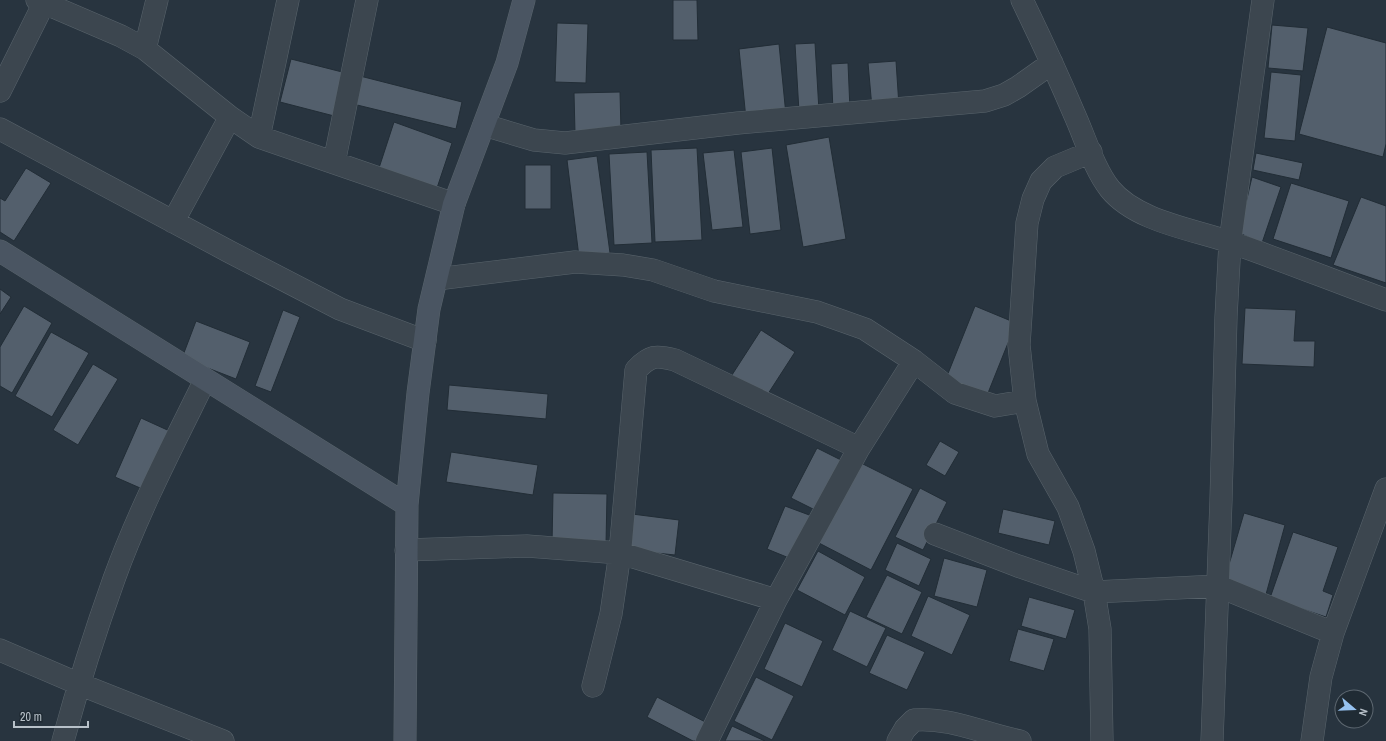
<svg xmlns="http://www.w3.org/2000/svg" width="1386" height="741" viewBox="0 0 1386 741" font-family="'Archivo Narrow',sans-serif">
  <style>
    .building { fill: #535f6c; stroke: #222d36 }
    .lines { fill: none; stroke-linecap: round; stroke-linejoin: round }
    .minor-casing { stroke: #59646c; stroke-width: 23 }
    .secondary-casing { stroke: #59646c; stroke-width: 23 }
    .minor { stroke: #3c464f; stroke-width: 22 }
    .secondary { stroke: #4a5562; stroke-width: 22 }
  </style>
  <rect width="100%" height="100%" fill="#28343f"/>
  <!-- building -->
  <path class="building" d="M673,0H697L698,40H673Z
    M557,23L588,24L586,83L555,82Z
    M1272,25L1308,28L1303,71L1268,68Z
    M1327,27L1386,43V144L1383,157L1299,134Z
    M815,43L819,111L799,112L795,44Z
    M779,44L786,115L746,119L739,49Z
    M291,59L350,74L338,117L280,102Z
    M896,61L899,106L872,108L868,63Z
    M848,63L850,110L833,111L831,64Z
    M1271,72L1301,75L1295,141L1264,138Z
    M360,76L462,102L456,129L353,104Z
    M620,92L621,131L575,133L574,93Z
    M394,122L452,143L436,191L378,171Z
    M829,137L846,239L803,247L786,145Z
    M697,148L702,240L655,242L651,150Z
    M772,148L781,230L750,234L741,152Z
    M734,150L743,227L712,230L703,153Z
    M647,152L652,243L614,245L609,154Z
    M1256,153L1303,163L1299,180L1253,170Z
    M597,156L610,253L579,257L567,160Z
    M525,165H551V209H525Z
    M26,168L51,183L14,241L0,232V198L5,201Z
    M1252,177L1281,187L1262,243L1239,233Z
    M1291,183L1349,201L1331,258L1273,239Z
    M1361,197L1386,206V283L1333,265Z
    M0,289L11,297L0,314Z
    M24,306L52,323L12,393L0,386V347Z
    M975,306L1016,323L986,398L945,381Z
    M1245,308L1296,310L1294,341H1315L1314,367L1242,364Z
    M283,310L300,317L271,392L255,386Z
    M196,321L250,342L236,379L182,358Z
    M761,330L795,352L764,400L730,378Z
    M51,332L89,353L52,417L15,396Z
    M93,364L118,379L78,445L53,430Z
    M449,385L548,394L546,419L447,410Z
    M141,418L174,433L147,491L115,477Z
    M940,441L959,452L945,476L926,465Z
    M817,448L841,460L815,510L791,498Z
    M451,452L538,465L533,495L446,482Z
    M859,462L913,489L871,570L817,542Z
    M920,488L947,502L923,550L895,537Z
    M553,493L607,494L606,545L552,544Z
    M785,506L812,516L794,560L767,549Z
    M1003,509L1055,521L1049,545L998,533Z
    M1244,513L1285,525L1265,598L1223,585Z
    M632,514L679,520L675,555L628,550Z
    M1293,532L1338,547L1323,591L1333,595L1326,617L1270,598Z
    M897,543L931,559L919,586L885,570Z
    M818,551L865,577L845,615L797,590Z
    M944,558L987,570L977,607L934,596Z
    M887,575L922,592L902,634L866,617Z
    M928,596L970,615L952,655L911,636Z
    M1029,597L1075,610L1066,639L1021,626Z
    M850,611L886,628L867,667L832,650Z
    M785,623L823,641L802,687L764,669Z
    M1018,629L1054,639L1044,671L1009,661Z
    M887,635L925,652L907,690L869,673Z
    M756,677L794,696L772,740L734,721Z
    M657,697L713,726L706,741H693L647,717Z
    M732,726L765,741H725Z"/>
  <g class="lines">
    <!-- minor casing -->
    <g class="minor-casing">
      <path id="minor" d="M37,0L121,36L145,49L230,117L259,137L454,204
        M1022,0C1041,39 1059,78 1076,118C1086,141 1095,170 1110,189C1136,221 1192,229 1230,242C1282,260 1334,281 1386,300
        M145,49L157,0
        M0,91L44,3
        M484,125L534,140L565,143L738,123L985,101L1004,95L1018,87L1052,63
        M0,129L228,251L340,309L425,341
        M259,137L288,0
        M1091,152L1055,167L1041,181L1033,199L1027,223L1019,345L1025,401L1038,454L1068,507L1084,551L1094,592L1100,629L1102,741
        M334,163L367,0
        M173,222L230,117
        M437,279L575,262L623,265L653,270L714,291L817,312L865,329L914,361L955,393L995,406L1025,401
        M935,534L1018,566L1094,592L1218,586L1333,633
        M406,550L527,546L620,553L776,600
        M0,650L79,684L223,741
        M593,686L611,614L620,553L636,370C650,355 656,355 675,360L859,448
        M63,741C78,686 95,632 114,579C139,510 173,445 205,380
        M707,741L776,600L859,448L914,361
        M898,741L905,729L914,720C951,717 984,734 1020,741
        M1212,741L1221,500L1226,317L1230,242L1263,0
        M1312,741L1321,677L1333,633L1386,489"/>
    </g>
    <!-- secondary casing -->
    <g class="secondary-casing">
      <path id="secondary" d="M0,251L407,505
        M405,741L407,505L418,393L429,309L454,204L507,63L524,0"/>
    </g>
    <!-- minor -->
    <use href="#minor" class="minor"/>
    <!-- secondary -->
    <use href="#secondary" class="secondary"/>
  </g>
  <!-- north arrow -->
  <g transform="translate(1354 709) rotate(109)"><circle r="19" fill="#202b34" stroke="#5d6770"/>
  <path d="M0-3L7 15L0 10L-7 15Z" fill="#96c2f0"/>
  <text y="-6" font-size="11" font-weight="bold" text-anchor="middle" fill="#b8c1c9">N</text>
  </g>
  <!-- scale -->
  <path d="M14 721v6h74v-6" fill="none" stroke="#b8c1c9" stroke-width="2"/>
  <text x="20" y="721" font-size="12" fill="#b8c1c9" stroke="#202b34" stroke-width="3" paint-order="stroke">20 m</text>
</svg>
